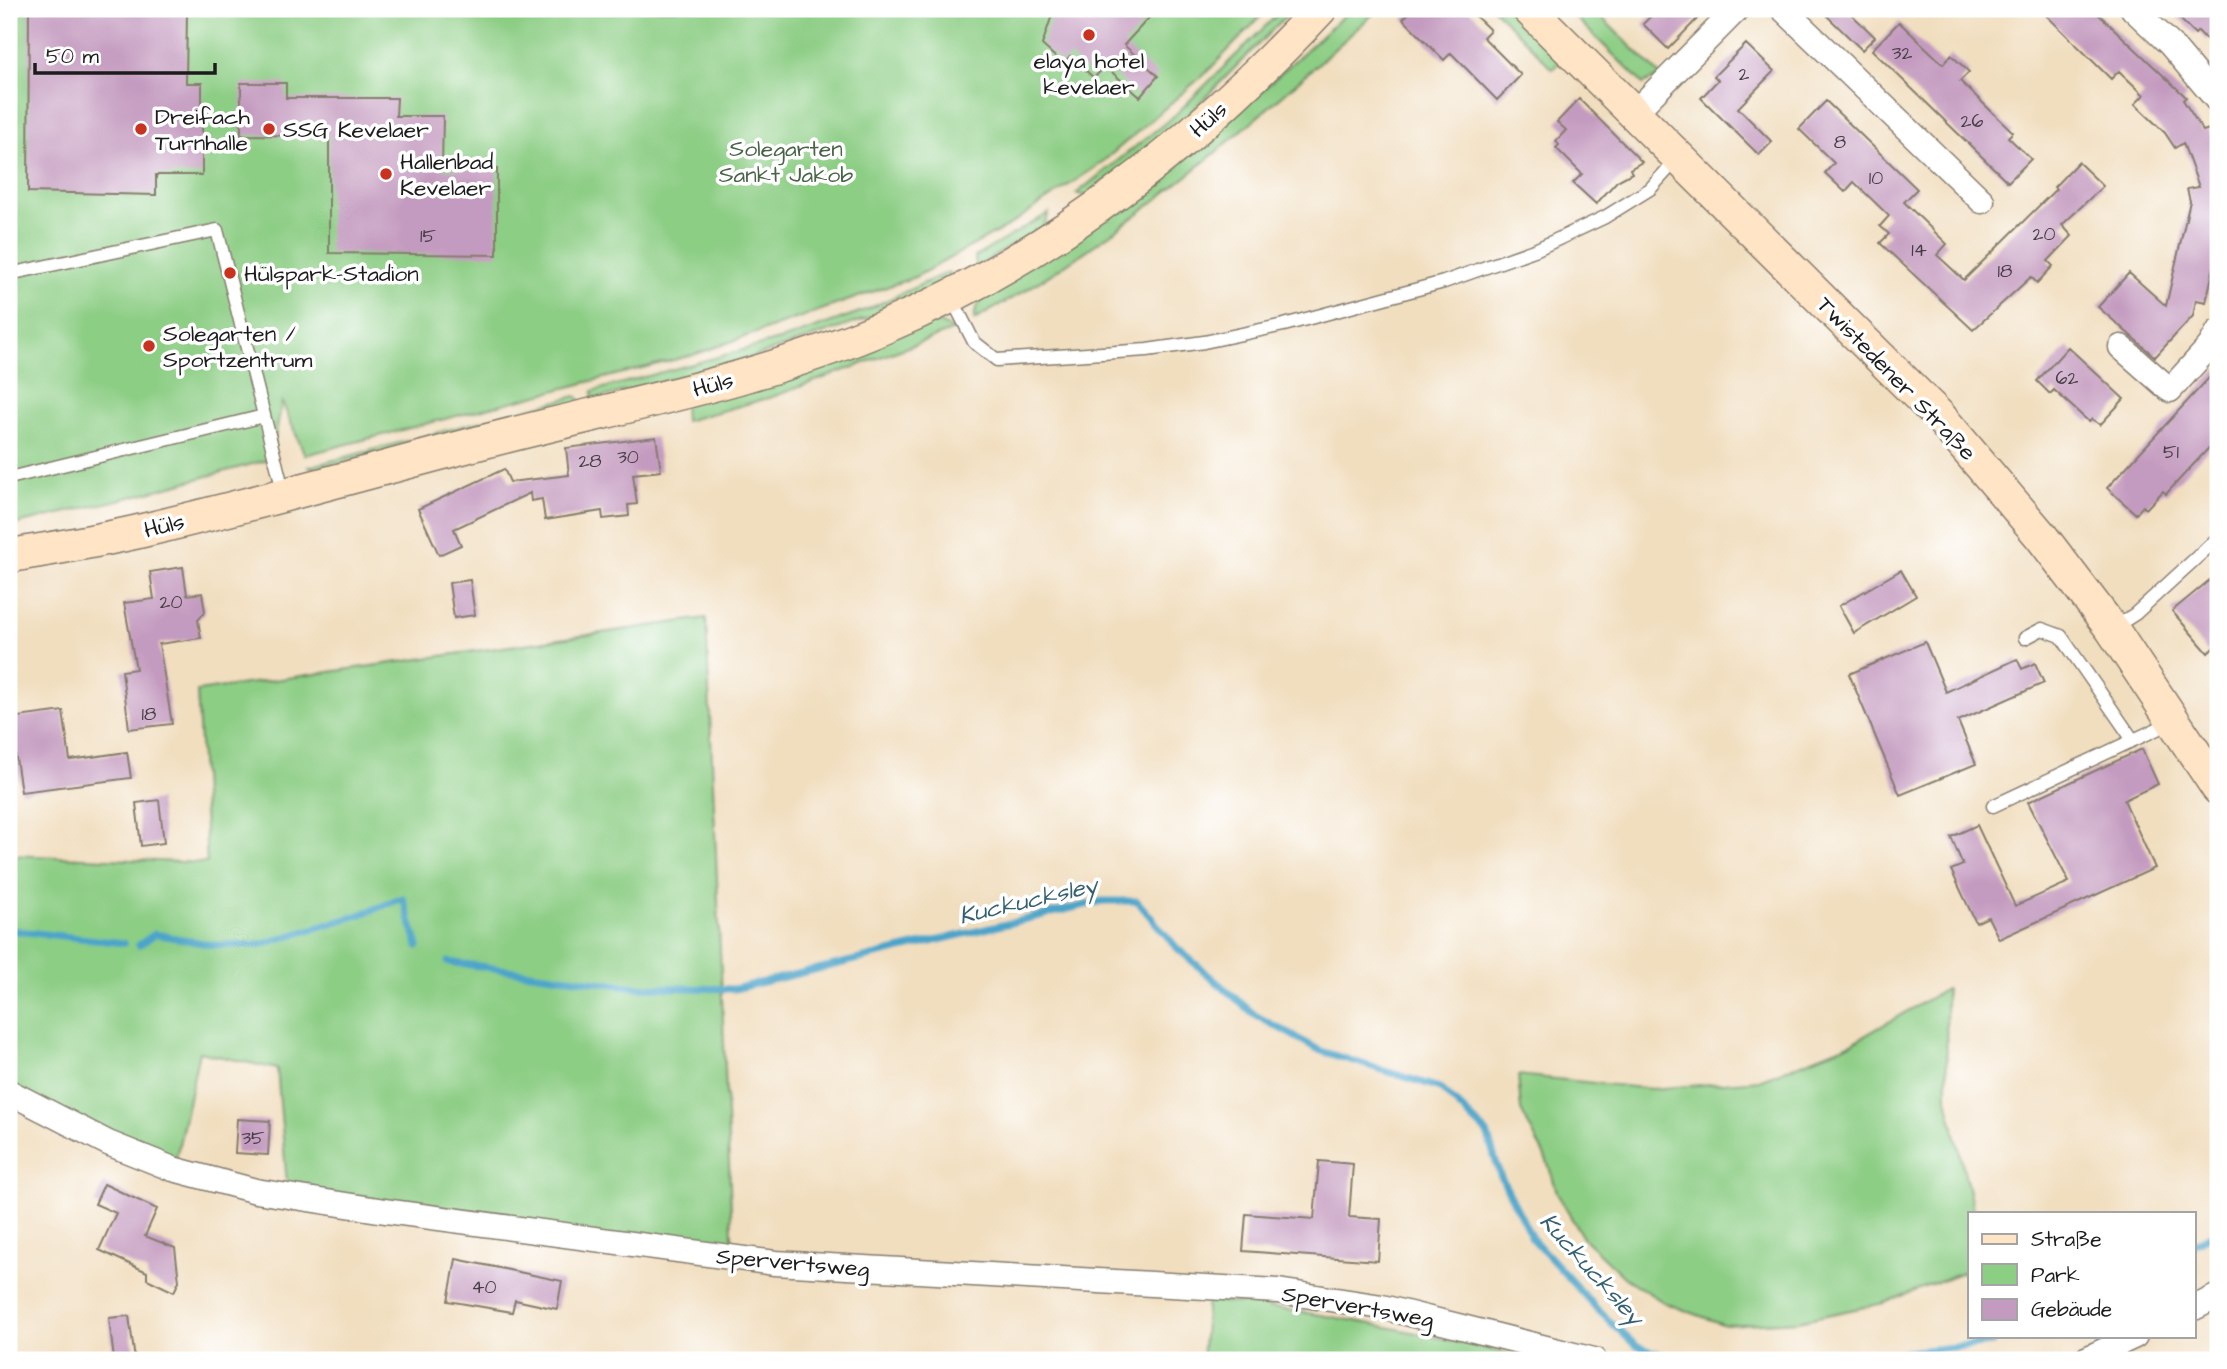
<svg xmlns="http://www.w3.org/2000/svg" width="2227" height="1369" viewBox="0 0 2227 1369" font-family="'Architects Daughter',sans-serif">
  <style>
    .green { fill: #8dce85; stroke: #547550; stroke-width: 2 }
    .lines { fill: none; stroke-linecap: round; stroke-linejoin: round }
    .stream { stroke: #4ca4c9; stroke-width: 7 }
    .building { fill: #c49bc0 }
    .lane-casing { stroke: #867d6e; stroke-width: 15 }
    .street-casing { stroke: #867d6e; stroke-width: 27 }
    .secondary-casing { stroke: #867d6e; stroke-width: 36 }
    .lane { stroke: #fff; stroke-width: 12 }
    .street { stroke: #fff; stroke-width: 24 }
    .secondary { stroke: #ffe4c6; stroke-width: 33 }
    .poi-dot { fill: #c8321e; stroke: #fff; stroke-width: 2.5 }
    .labels { text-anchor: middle; stroke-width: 7; stroke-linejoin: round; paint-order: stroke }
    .number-label { font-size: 19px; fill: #463c45 }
    .poi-label { font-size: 23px; fill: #1c1c1c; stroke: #fff; text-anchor: start }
    .street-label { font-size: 23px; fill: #1c1c1c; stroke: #fff }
    .park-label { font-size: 23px; fill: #496346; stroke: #fff }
    .water-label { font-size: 24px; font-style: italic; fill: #346072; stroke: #fff }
  </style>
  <rect width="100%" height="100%" fill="#fff"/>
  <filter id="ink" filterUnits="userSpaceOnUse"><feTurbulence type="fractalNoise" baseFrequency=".0143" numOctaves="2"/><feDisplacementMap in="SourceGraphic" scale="14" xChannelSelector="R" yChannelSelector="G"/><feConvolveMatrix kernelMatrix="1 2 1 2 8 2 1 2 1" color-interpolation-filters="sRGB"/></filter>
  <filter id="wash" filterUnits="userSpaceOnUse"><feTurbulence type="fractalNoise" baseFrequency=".00686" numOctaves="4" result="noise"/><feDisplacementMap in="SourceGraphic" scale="28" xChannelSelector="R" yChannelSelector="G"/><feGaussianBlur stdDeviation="1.57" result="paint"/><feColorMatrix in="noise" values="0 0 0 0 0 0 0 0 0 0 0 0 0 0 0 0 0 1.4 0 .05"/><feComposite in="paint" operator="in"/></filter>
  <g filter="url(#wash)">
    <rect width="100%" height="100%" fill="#f1debf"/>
    <!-- green -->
    <path class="green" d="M9,9H1268L1208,71L1100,164L1005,228L915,277L693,355L305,455L282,402L271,459L127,498L9,526Z
      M1283,9H1293L1181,122L1088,196L1076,194L1175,115Z
      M1351,9H1366L1372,15C1248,128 1123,239 974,320L976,308L985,294L1258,94Z
      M1494,9H1512L1559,56L1560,62L1553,69Z
      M1567,9H1593L1661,76L1643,84Z
      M1049,213L1044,226L976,267L975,257Z
      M948,272L957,277L872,317L748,359L592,400L593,391L790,337L868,309Z
      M938,322L954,330L772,397L685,421L684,404L923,323Z
      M576,396L583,403L317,469L308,467Z
      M706,618L733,1257L288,1196L277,1069L199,1052L175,1163L9,1091V855L207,863L197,691Z
      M1946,989L1947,1098L1974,1213H1970V1269L1884,1303L1798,1321L1725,1325L1665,1303L1625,1278L1583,1238L1558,1195L1547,1161L1521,1110L1518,1075L1652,1089L1759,1080L1852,1043Z
      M1207,1300C1318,1311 1424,1332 1532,1360H1202Z"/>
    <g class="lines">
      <!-- stream -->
      <path class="stream" d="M9,930L124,943
        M139,945L155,934L213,945H259L359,915L403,898L418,946
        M448,962L636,987L734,989L1102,901H1137L1177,948L1255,1015L1321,1051L1440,1088L1487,1133L1500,1175L1532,1238L1597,1309L1636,1346L1678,1360
        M2194,1244L2218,1231
        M1831,1360L1992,1343"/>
    </g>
    <g id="blocks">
      <!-- building -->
      <path class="building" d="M29,9L187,10L186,83H202V175H156V195L28,192Z
        M1054,9H1157L1124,45L1158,76L1140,97L1105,66L1094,78L1070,56L1063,64L1042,45Z
        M1413,9H1468L1490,30L1483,37L1521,75L1497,100L1451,53L1444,60L1403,19Z
        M1658,9H1688L1698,18L1668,49L1643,24Z
        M1820,9H1846L1875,37L1862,50Z
        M2040,9H2093L2186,97L2183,100L2203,131L2209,129L2218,153V249L2206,302L2196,300L2193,316L2155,357L2098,307L2129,273L2166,306L2190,201L2187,189L2199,187L2183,143L2175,148L2165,133L2135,104L2144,95L2119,71L2111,79Z
        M2170,9H2218V31L2207,40L2198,31L2195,34Z
        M1899,22L1943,64L1951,55L1969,72L1960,81L2013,132L2008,137L2031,159L2008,182L1872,50Z
        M1746,44L1774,71L1738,108L1772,142L1759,155L1701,98L1718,80L1714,76Z
        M241,83H286V98H397L396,116H443L442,169H497V255L329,253V136L241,135Z
        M1579,99L1642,162L1630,169L1632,173L1617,181L1596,204L1573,183L1582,174L1556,148L1559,145L1556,141L1566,130L1557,122Z
        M1826,101L1917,189L1904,202L1947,244L1937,255L1964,280L2056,189L2054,187L2078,162L2103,186L2062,225L2072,236L2048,261L2053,266L2037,283L2031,277L1973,330L1880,243L1889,234L1880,226L1889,216L1854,182L1845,192L1825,173L1834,163L1799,129Z
        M2068,347L2124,399L2100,425L2092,419L2089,422L2054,390L2050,394L2037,381Z
        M2218,368V438L2166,494L2163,491L2146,509L2143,506L2136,514L2107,488Z
        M656,437L661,471L633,474L637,504L628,505L629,516L603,519L602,511L545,520L542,499L531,501L530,493L454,529L461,545L439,555L418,509L504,469L510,482L569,475L566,448Z
        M183,567L187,595L202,593L205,612L198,620L201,638L159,644L172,724L129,729L122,671L136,669L124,603L154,599L150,572Z
        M1901,570L1916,596L1854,633L1839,606Z
        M2218,573V644L2208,653L2172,611Z
        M470,580L475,615L454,618L449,583Z
        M1925,642L1946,692L2017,659L2022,669L2035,663L2044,683L1958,721L1976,764L1900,795L1849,674Z
        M63,711L70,760L127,752L131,778L21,792L10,718Z
        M2142,749L2158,784L2124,800L2155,868L1999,939L1988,917L1976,923L1951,870L1963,865L1951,837L1977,825L2015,906L2069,882L2028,802Z
        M159,800L164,843L141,846L136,803Z
        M237,1119L270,1121L268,1155L235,1153Z
        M1319,1161L1353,1164L1349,1217L1381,1219L1378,1261L1243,1251L1246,1214L1314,1219Z
        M104,1184L157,1209L145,1236L175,1248L179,1281L174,1292L147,1279V1272L99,1250L116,1213L95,1204Z
        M456,1259L562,1281L557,1309L515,1300L512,1312L448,1301Z
        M129,1316L135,1360H114L109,1318Z"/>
    </g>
  </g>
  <g filter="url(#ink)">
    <use href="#blocks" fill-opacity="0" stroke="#867d6e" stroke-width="2"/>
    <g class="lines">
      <!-- lane casing -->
      <g class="lane-casing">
        <path id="lane" d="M9,274L217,230L284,494
          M951,297L974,342L997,360L1147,350L1204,342L1284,325L1444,282L1537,249L1605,217L1650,189L1678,158
          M9,478L264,416
          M2113,628L2135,614L2218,538
          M2025,638L2042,629L2061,636L2133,740
          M1993,806L2172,722"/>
      </g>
      <!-- street casing -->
      <g class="street-casing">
        <path id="street" d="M1783,9L1982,201
          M2133,9L2170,44L2218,101
          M1634,113L1737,9
          M2121,347L2170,390L2210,346L2218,332
          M9,1092L108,1143L173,1169L256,1191L385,1211L775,1263L1278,1291L1382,1307L1594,1360
          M2194,1308L2218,1296
          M2084,1360L2135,1336"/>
      </g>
      <!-- secondary casing -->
      <g class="secondary-casing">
        <path id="secondary" d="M1529,9L1939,416L2041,536L2112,629L2218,788
          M9,556C54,548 100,541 145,530C260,503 375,470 490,440C621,406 757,381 882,328C1053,256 1195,143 1320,9"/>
      </g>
      <!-- lane -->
      <use href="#lane" class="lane"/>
      <!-- street -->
      <use href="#street" class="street"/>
      <!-- secondary -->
      <use href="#secondary" class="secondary"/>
    </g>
  </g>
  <!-- markers -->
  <g class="poi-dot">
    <circle cx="1089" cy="35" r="7"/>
    <circle cx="141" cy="129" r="7"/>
    <circle cx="269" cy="129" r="7"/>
    <circle cx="386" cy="174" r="7"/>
    <circle cx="230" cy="273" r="7"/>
    <circle cx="149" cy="346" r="7"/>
  </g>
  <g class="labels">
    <!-- number labels -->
    <g class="number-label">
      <text x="1902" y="59">32</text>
      <text x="1744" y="80">2</text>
      <text x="1972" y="127">26</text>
      <text x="1840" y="148">8</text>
      <text x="1876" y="184">10</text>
      <text x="2044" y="240">20</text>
      <text x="428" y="242">15</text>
      <text x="1919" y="256">14</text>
      <text x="2005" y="277">18</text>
      <text x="2067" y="384">62</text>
      <text x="2171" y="458">51</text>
      <text x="628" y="463">30</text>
      <text x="590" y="467">28</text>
      <text x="171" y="608">20</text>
      <text x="149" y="720">18</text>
      <text x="253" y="1144">35</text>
      <text x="484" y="1293">40</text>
    </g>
    <!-- poi labels -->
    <g class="poi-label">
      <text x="1089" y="68" text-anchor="middle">elaya hotel<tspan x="1089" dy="26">kevelaer</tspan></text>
      <text x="155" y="124">Dreifach<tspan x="155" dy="26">Turnhalle</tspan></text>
      <text x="283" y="137">SSG Kevelaer</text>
      <text x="400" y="169">Hallenbad<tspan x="400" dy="26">Kevelaer</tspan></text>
      <text x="244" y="281">Hülspark-Stadion</text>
      <text x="163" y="341">Solegarten /<tspan x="163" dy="26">Sportzentrum</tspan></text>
    </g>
    <!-- street labels -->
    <g class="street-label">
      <text transform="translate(1208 119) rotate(-42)" y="8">Hüls</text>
      <text transform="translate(1897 378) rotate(46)" y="8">Twistedener Straße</text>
      <text transform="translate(713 384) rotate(-15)" y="8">Hüls</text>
      <text transform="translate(164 525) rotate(-14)" y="8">Hüls</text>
      <text transform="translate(793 1262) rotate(5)" y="8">Spervertsweg</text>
      <text transform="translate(1358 1306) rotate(10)" y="8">Spervertsweg</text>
    </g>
    <!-- park labels -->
    <g class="park-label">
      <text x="786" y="156">Solegarten<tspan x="786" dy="26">Sankt Jakob</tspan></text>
    </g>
    <!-- water labels -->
    <g class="water-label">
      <text transform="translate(1028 900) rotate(-13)" y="8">Kuckucksley</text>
      <text transform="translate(1592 1269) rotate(48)" y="8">Kuckucksley</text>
    </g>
  </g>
  <!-- margin -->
  <rect width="2227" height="1369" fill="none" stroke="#fff" stroke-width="35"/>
  <!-- legend -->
  <rect x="1968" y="1212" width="228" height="126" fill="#ffffff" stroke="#a4a4a4" stroke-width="2"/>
  <rect x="1982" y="1234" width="35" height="10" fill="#ffe4c6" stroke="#a4a4a4" stroke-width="2"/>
  <text x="2031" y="1246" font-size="21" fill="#1c1c1c">Straße</text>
  <rect x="1982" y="1264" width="35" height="21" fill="#8dce85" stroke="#a4a4a4" stroke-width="2"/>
  <text x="2031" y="1282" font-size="21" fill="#1c1c1c">Park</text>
  <rect x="1982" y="1299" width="35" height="21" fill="#c49bc0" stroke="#a4a4a4" stroke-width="2"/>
  <text x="2031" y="1316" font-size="21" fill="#1c1c1c">Gebäude</text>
  <!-- scale -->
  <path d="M35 63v10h180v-10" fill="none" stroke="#1c1c1c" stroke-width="3.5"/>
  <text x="46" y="63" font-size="21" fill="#1c1c1c" stroke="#ffffff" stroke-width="5" paint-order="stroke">50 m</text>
</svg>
